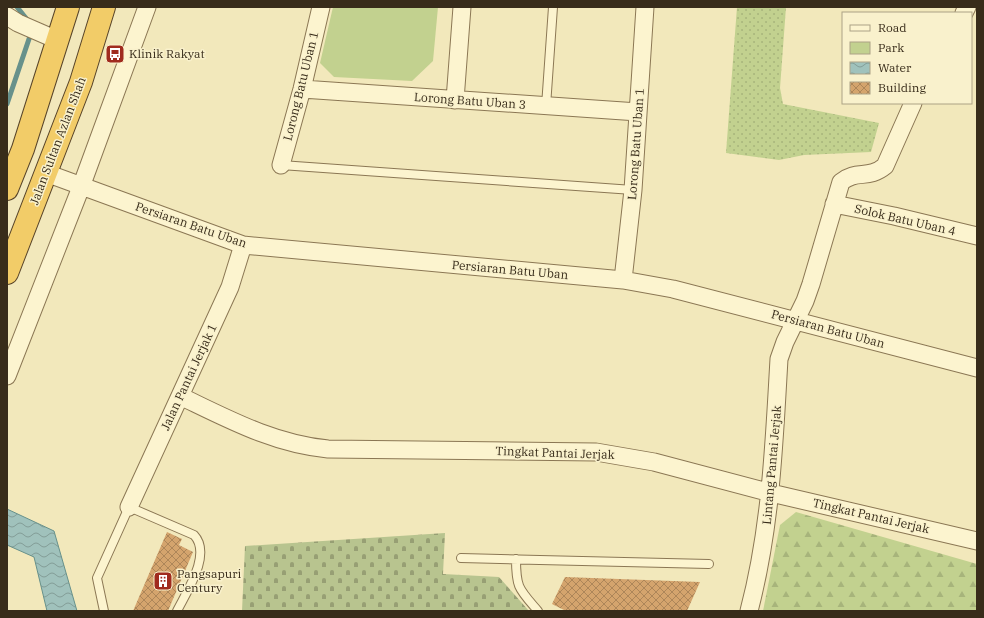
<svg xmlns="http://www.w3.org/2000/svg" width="984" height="618" viewBox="0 0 984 618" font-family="'IBM Plex Serif',serif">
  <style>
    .grass { fill: url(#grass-dots) }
    .forest { fill: url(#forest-firs) }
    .cemetery { fill: url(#cemetery-stones) }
    .park { fill: #c2d18f }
    .water { fill: url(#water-waves); stroke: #67918b }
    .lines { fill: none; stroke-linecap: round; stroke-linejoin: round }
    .stream { stroke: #67918b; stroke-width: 5 }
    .building { fill: url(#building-cross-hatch) }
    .service-casing { stroke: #8b7754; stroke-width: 10 }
    .minor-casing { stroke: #8b7754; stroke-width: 19 }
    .trunk-casing { stroke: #584429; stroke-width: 24 }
    .service { stroke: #fcf4cf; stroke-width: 8 }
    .minor { stroke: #fcf4cf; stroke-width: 17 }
    .trunk { stroke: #f2cc68; stroke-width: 22 }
    .labels { text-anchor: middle; stroke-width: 3; stroke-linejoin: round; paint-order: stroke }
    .poi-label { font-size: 12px; fill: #382c1a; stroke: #f9f1cc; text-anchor: start }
    .street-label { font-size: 12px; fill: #382c1a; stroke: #f9f1cc }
  </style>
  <defs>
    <pattern id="grass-dots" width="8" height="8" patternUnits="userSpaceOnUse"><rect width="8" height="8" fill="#c2d18f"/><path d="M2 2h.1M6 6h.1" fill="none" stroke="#a7b47b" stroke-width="1.8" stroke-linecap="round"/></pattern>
    <pattern id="forest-firs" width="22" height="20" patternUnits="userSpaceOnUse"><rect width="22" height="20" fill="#c2d18f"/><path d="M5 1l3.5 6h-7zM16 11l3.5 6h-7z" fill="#a7b47b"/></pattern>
    <pattern id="cemetery-stones" width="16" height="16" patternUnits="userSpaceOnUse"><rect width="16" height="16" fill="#b8c48f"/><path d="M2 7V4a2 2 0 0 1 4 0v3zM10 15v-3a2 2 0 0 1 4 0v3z" fill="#979f74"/></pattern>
    <pattern id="water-waves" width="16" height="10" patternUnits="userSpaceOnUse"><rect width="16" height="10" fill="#a0c2bc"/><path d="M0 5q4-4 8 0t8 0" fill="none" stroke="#839e98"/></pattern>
    <pattern id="building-cross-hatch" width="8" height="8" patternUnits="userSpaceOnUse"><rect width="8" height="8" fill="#d4a46d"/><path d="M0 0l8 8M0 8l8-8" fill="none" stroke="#ad8659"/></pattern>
  </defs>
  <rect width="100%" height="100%" fill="#f2e8bb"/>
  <!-- grass -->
  <path class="grass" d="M737,7H786L780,88L783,104L879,123L871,152L804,155L779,160L726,153Z"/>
  <!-- forest -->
  <path class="forest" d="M796,512L977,564V611H763L780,525Z"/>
  <!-- cemetery -->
  <path class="cemetery" d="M445,533L443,574L499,577L529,611H242L245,546Z"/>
  <!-- park -->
  <path class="park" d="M333,7H438L433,61L412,81L334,77L320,63Z"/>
  <!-- water -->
  <path class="water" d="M7,509L54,531L77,611H47L34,557L7,545Z"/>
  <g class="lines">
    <!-- stream -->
    <path class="stream" d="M17,7L29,22
      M7,104L30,36V32"/>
  </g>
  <!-- building -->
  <path class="building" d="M167,532L182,539L179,545L193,552L168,611H133Z
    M565,577L700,582L687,611H566L552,604Z"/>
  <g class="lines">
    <!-- service casing -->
    <g class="service-casing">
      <path id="service" d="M546,106L553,7
        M281,165L633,190
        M461,558L709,564
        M516,559C516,588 519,589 538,611
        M104,611L97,578L129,507L194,535C212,554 187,591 177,611"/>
    </g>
    <!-- minor casing -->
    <g class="minor-casing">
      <path id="minor" d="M964,13L967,7
        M7,16L18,23L57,40
        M302,89L638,112
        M455,100L462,7
        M281,165L302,89L321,7
        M46,173L243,245L623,280L673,289L977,368
        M834,204L894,216L977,236
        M623,280L633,190L645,7
        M7,376L81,187L147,7
        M180,396C228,419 274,444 328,449L596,452L654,462L771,493L977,541
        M129,507L230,287L243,245
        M749,611C771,527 774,445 779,359L785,342L805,301L811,284L841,182C857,169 868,180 885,166L913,103"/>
    </g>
    <!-- trunk casing -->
    <g class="trunk-casing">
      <path id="trunk" d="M7,189L23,149L68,7
        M7,273L81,82L104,7"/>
    </g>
    <!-- service -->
    <use href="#service" class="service"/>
    <!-- minor -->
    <use href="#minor" class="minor"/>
    <!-- trunk -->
    <use href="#trunk" class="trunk"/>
  </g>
  <!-- icons -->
  <defs>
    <g id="bus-square" transform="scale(1)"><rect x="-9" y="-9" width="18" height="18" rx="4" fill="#a02b1e" stroke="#f9f1cc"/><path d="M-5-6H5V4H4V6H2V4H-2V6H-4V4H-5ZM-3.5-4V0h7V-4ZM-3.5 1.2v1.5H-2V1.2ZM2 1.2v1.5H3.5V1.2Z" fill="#fff"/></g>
    <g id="building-square" transform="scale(1)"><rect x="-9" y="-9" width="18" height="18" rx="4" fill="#a02b1e" stroke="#f9f1cc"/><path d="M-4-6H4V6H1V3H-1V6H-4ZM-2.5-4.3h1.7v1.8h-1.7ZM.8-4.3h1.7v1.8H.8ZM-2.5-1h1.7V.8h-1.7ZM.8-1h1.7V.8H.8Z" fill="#fff"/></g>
  </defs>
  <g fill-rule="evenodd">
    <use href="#bus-square" x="115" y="54"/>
    <use href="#building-square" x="163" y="581"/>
  </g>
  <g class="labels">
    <!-- poi labels -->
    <g class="poi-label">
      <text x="129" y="58">Klinik Rakyat</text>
      <text x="177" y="578">Pangsapuri<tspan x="177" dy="14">Century</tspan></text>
    </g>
    <!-- street labels -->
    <g class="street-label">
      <text transform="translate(301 86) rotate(-76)" y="4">Lorong Batu Uban 1</text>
      <text transform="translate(470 101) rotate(4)" y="4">Lorong Batu Uban 3</text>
      <text transform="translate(58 141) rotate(-69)" y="4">Jalan Sultan Azlan Shah</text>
      <text transform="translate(636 144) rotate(-86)" y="4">Lorong Batu Uban 1</text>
      <text transform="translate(905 220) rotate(13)" y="4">Solok Batu Uban 4</text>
      <text transform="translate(191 225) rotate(19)" y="4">Persiaran Batu Uban</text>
      <text transform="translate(510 270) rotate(5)" y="4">Persiaran Batu Uban</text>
      <text transform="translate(828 329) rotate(15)" y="4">Persiaran Batu Uban</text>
      <text transform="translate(189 377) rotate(-65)" y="4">Jalan Pantai Jerjak 1</text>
      <text transform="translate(555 453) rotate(2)" y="4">Tingkat Pantai Jerjak</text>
      <text transform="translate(772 465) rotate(-85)" y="4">Lintang Pantai Jerjak</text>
      <text transform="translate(871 516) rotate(13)" y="4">Tingkat Pantai Jerjak</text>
    </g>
  </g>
  <!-- border -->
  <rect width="984" height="618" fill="none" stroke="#382c1a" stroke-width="16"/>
  <!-- legend -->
  <rect x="842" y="12" width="130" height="92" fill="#f9f1cc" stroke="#aca285"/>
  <rect x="850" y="25" width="20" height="6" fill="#fcf4cf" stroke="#aca285"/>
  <text x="878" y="32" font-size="12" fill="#382c1a">Road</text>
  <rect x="850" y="42" width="20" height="12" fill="#c2d18f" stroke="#aca285"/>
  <text x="878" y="52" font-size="12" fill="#382c1a">Park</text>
  <rect x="850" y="62" width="20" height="12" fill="url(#water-waves)" stroke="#aca285"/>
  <text x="878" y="72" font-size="12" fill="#382c1a">Water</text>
  <rect x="850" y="82" width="20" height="12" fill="url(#building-cross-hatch)" stroke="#aca285"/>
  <text x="878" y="92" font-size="12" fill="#382c1a">Building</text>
</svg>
